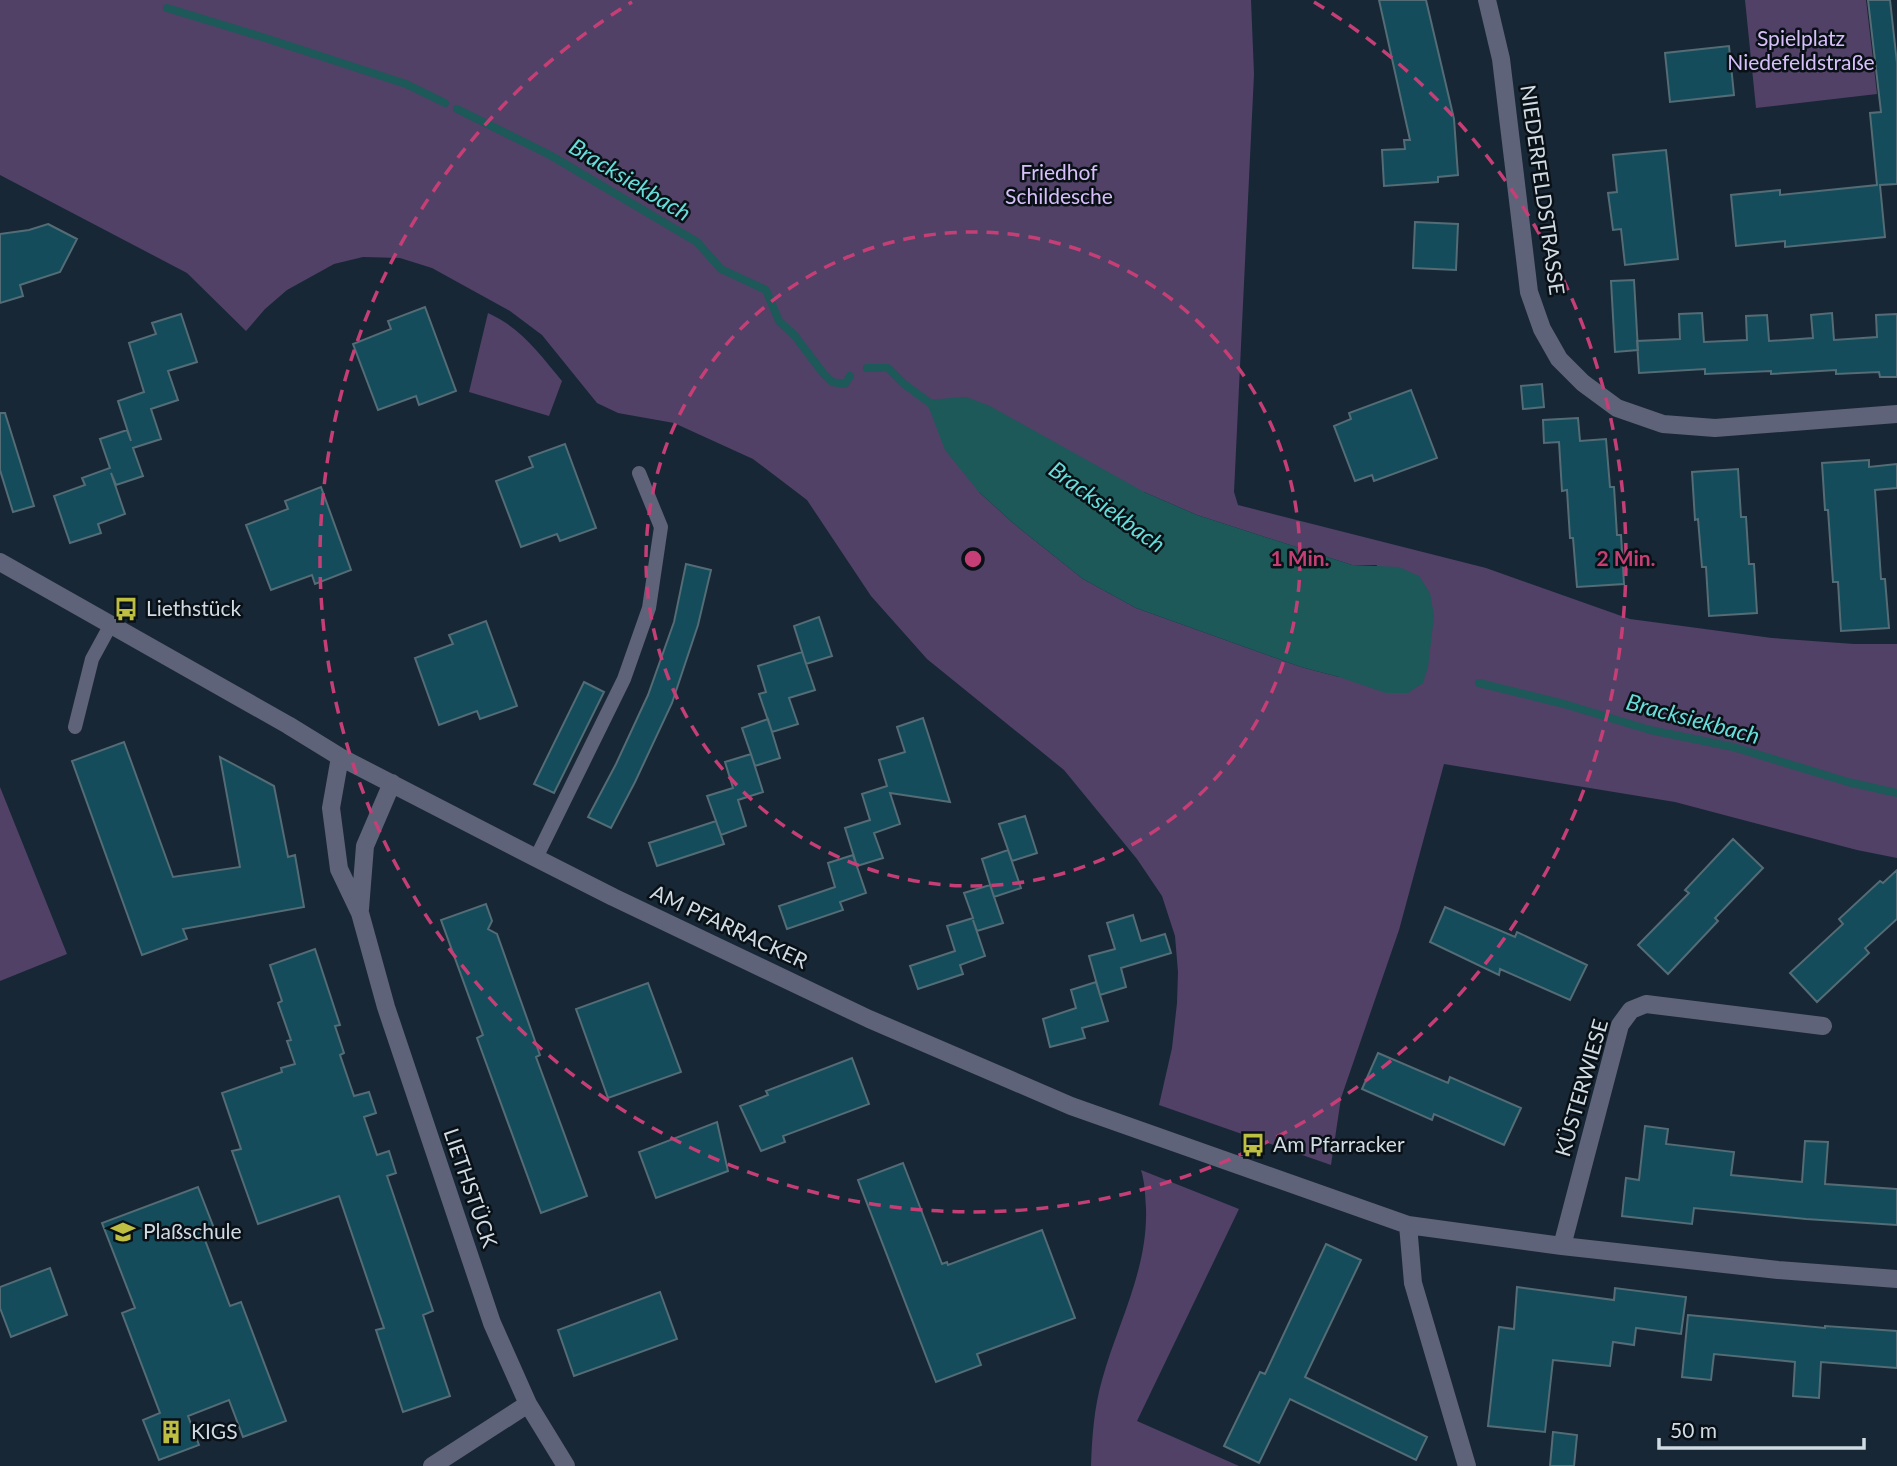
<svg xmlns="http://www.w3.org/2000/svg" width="1897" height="1466" viewBox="0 0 1897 1466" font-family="Lato,sans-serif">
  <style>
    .green { fill: #514166; fill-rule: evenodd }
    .water { fill: #1c5958 }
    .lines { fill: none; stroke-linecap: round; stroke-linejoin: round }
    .stream { stroke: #1c5958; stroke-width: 8 }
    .building { fill: #144c5b; stroke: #536c75; stroke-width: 2 }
    .service { stroke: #5e6379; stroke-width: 14 }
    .minor { stroke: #5e6379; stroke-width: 18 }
    .ring { fill: none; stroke: #c53f76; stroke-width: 3.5; stroke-dasharray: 12 9 }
    .labels { text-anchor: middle; stroke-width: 5; stroke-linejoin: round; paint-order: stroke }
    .park-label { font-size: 21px; fill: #d8c0fb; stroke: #091016 }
    .street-label { font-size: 21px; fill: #d1dbe4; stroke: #091016 }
    .poi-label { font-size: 21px; fill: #d1dbe4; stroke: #091016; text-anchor: start }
    .water-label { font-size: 23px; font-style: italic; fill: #67ddda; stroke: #091016 }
    .centre { fill: #c53f76; stroke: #091016; stroke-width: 3.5 }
    .ring-label { font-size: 21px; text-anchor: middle; font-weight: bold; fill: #c53f76; stroke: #091016; stroke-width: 5; stroke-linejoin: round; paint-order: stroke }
  </style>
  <rect width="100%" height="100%" fill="#182735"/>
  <!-- green -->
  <path class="green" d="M0,0H1251L1254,74L1234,492L1238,505L1486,568L1630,619L1772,638L1854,644H1897V858L1857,850L1675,802L1444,764L1399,930L1341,1098L1331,1165L1159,1105L1172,1048L1177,1003L1178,972L1175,936L1162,896L1137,859L1064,770L927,659L871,596L807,500L753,459L674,423L618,413L597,403L542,335L510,311L432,268L400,258L363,257L334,264L287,290L265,309L246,331L187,273L0,175ZM979,492H1144L1197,515L1352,565H1377L1339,677L1301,667L1136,608L1083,579L1013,523Z
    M1745,0H1866L1877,94L1756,108Z
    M488,313C521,328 539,353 562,381L549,416L469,392Z
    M0,787L67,954L0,981Z
    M1141,1170L1239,1209L1137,1421L1239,1466H1091C1092,1437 1094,1408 1102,1380C1118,1322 1148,1270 1146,1208C1145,1194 1145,1183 1141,1170Z"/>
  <!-- water -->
  <path class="water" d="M966,397L990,406L1144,492L1197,515L1352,565L1399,567L1419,576L1430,593L1434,616L1428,667L1423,683L1408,693H1386L1339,677L1301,667L1136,608L1083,579L1013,523L979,492L945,450L926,400Z"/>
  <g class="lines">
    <!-- stream -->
    <path class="stream" d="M167,8L262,37L406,84L445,103
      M457,109L550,155L697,242L721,269L766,290L779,321L795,336L823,373L832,382L845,384L850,376
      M867,368H888L904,384L934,406
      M1479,683L1564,704L1650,730L1733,747L1848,782L1897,793"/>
  </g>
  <!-- building -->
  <path class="building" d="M1379,0H1426L1454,119L1458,175L1438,177V182L1384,186L1382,150L1405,149L1404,140H1410Z
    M1868,0H1890L1897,63V184L1880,185L1885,237L1785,247V241L1736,246L1731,195L1780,190V195L1877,185L1870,113L1881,112Z
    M1729,46L1734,95L1670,102L1665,53Z
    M1666,150L1678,259L1625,265L1621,229L1613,230L1608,193L1617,192L1613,155Z
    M1415,222L1458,224L1456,270L1413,268Z
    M48,224L77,239L60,272L20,285L23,296L0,303V234L29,230Z
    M1634,280L1638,350L1615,352L1611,281Z
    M425,307L456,391L419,405L416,396L378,410L353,344L391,329L388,321Z
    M1702,313L1704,342L1747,340L1746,316L1767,315L1769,341L1813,338L1811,315L1832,313L1834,340L1877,337L1876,315L1897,314V377H1880L1879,372L1836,374V370L1771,374V371L1705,374V369L1639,373L1637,341L1680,339L1679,314Z
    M181,314L197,362L168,371L178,400L151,409L161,439L133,448L143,476L116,485L111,473L125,514L98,524L101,533L70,543L54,496L85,485L82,478L110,468L100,439L127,430L131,441L118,401L144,392L129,343L156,334L152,323Z
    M1542,384L1544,407L1523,409L1521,386Z
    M1411,390L1437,458L1374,481L1372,475L1355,481L1334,426L1351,419L1349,413Z
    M0,413H5L34,506L13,512L0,470Z
    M1578,418L1580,441L1606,439L1610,487H1614L1617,535H1621L1624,584L1577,587L1573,538H1570L1567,490L1562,491L1559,442L1544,443L1543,420Z
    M565,444L596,528L560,541L557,534L521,547L496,481L533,467L529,457Z
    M1869,460V467L1897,464V488L1875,490L1881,579H1885L1889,628L1841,631L1838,582H1833L1828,510H1825L1822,463Z
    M1738,469L1741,517H1746L1749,564H1754L1757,613L1709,616L1706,567H1702L1698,519L1695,520L1692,472Z
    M321,487L351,570L315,584L312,575L271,590L246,525L288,509L285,501Z
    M686,564L711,570L698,625L672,703L635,782L611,828L588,817L616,764L648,695L674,622Z
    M819,617L832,656L806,664L794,626Z
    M486,621L517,706L480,719L477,711L439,725L415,658L453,644L449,635Z
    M802,652L815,690L789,698L798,724L772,732L759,694L766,692L758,666Z
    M584,682L604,692L554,793L534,784Z
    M923,718L950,802L890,793L900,824L874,833L883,858L857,866L845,828L870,820L862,794L887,786L879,760L905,752L897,727Z
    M768,719L780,758L755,766L742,728Z
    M124,742L173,877L240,867L220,757L274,786L288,857L295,855L304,907L183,929L187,939L142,955L72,761Z
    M751,754L763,792L738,800L746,826L721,835L707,796L733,788L725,762Z
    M1025,816L1037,853L1012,861L999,824Z
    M716,821L724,844L657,866L649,843Z
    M1733,839L1763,868L1715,918L1718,921L1668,974L1638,945L1689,893L1685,890Z
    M1008,850L1021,888L994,897L982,859Z
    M853,855L866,893L840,902L843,910L787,929L779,906L835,887L828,863Z
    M1897,870V919L1865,948L1869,953L1817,1002L1790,973L1843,924L1839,919L1880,881L1883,883Z
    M990,885L1003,923L977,931L973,920L985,956L960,965L963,974L918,989L910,966L955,951L947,926L973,918L964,893Z
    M486,904L492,921L488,929L497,934L540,1055L536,1057L587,1196L541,1213L477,1038L483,1035L441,920Z
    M1445,907L1515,937L1517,932L1587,965L1570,1000L1500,969L1499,975L1430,942Z
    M1133,915L1141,941L1165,934L1171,953L1121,968L1126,987L1100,995L1089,956L1115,949L1107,923Z
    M315,949L340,1025L335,1026L344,1053L340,1055L354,1096L369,1092L376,1113L364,1117L377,1155L389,1151L396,1173L387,1176L433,1311L423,1315L450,1396L403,1412L376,1330L384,1328L339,1196L258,1224L232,1151L241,1149L222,1093L282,1072L281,1068L295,1064L287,1041L291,1040L278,1003L282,1001L270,965Z
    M1096,982L1108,1021L1082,1028L1085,1038L1050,1047L1043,1019L1076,1008L1071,990Z
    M648,983L681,1072L608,1098L576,1009Z
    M1378,1053L1448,1083L1450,1077L1521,1108L1504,1145L1434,1114L1432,1120L1362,1089Z
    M852,1058L869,1104L783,1136L785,1142L761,1151L740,1106L768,1095L766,1091Z
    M717,1122L728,1171L656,1198L639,1152Z
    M1645,1126L1668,1129L1666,1144L1734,1152L1731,1175L1802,1182L1805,1141L1828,1142L1825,1184L1897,1189V1225L1806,1219L1694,1208L1692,1224L1622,1216L1626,1178L1639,1180Z
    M903,1163L942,1264L947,1262L948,1265L1042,1230L1075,1318L977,1354L981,1365L936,1382L858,1180Z
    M198,1187L217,1236L205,1240L230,1306L241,1302L286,1421L243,1437L229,1400L188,1416L199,1445L159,1460L143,1420L160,1413L122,1313L135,1308L102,1223Z
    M1326,1244L1361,1260L1305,1377L1427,1437L1416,1460L1290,1399L1259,1463L1224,1446L1260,1372L1265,1374Z
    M50,1268L67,1315L11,1337L0,1308V1287Z
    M1517,1287L1614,1300L1615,1288L1686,1297L1681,1334L1636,1328L1634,1345L1613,1342L1610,1366L1553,1360L1545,1432L1488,1426L1499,1327L1514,1329Z
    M660,1292L677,1339L574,1376L558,1330Z
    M1688,1315L1825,1328V1326L1897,1331V1368L1821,1362L1819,1398L1793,1396L1795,1362L1714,1354L1711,1380L1682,1377Z
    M1553,1432L1577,1435L1574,1466H1550Z"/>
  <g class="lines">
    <!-- service -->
    <path class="service" d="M75,727L92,659L110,626
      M536,858L624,679L649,608L661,527L639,473"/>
    <!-- minor -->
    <path class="minor" d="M1487,0L1501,59L1529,292L1542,329L1559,359L1583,383L1617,408L1663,424L1715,428L1897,414
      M0,562L288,725L340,757L536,858L613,897L869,1019L1071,1106L1408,1225L1562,1246L1778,1270L1897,1279
      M340,757L331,808L339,869L360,913L386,1007L492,1323L528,1404L566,1466
      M360,909L365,846L392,783
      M1408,1225L1413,1283L1467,1466
      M1562,1246L1620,1025L1631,1010L1646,1004L1823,1026
      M432,1466L528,1404"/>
  </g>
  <!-- distance rings -->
  <g class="ring">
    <circle cx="973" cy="559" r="327"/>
    <path d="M1314 2A653 653 0 1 1 632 2"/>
  </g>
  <!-- icons -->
  <defs>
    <g id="bus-bare" transform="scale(1.89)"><path d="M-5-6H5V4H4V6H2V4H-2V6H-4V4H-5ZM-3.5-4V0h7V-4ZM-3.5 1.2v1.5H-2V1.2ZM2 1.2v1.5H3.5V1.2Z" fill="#bebf42" stroke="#091016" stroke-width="2.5" paint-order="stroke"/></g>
    <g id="school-bare" transform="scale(1.89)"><path d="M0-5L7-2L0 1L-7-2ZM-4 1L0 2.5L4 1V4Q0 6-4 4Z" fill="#bebf42" stroke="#091016" stroke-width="2.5" paint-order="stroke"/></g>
    <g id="building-bare" transform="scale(1.89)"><path d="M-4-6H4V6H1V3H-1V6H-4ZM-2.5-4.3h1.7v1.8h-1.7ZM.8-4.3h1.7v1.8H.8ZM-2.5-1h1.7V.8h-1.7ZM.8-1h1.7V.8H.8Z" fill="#bebf42" stroke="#091016" stroke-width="2.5" paint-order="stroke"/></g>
  </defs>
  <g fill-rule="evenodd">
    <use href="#bus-bare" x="126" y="609"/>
    <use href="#bus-bare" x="1253" y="1145"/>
    <use href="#school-bare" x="123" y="1232"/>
    <use href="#building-bare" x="171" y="1432"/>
  </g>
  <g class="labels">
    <!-- park labels -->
    <g class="park-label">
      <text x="1801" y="46">Spielplatz<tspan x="1801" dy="24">Niedefeldstraße</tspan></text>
      <text x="1059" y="180">Friedhof<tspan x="1059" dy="24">Schildesche</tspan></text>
    </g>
    <!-- street labels -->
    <g class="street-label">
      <text transform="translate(1542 190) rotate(82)" y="7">NIEDERFELDSTRASSE</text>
      <text transform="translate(729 927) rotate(25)" y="7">AM PFARRACKER</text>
      <text transform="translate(1582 1088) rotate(-74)" y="7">KÜSTERWIESE</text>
      <text transform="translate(470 1188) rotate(71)" y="7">LIETHSTÜCK</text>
    </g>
    <!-- poi labels -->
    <g class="poi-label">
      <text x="146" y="616">Liethstück</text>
      <text x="1273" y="1152">Am Pfarracker</text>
      <text x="143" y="1239">Plaßschule</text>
      <text x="191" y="1439">KIGS</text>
    </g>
    <!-- water labels -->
    <g class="water-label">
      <text transform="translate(630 180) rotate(31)" y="8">Bracksiekbach</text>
      <text transform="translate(1107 507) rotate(36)" y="8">Bracksiekbach</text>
      <text transform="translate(1693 719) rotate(15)" y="8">Bracksiekbach</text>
    </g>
  </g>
  <circle cx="973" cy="559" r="10" class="centre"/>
  <g class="ring-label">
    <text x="1300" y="566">1 Min.</text>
    <text x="1626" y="566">2 Min.</text>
  </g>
  <!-- scale -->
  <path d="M1659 1438v10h205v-10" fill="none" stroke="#d1dbe4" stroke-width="3.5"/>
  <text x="1670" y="1438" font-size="21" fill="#d1dbe4" stroke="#091016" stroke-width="5" paint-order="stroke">50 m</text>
</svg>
